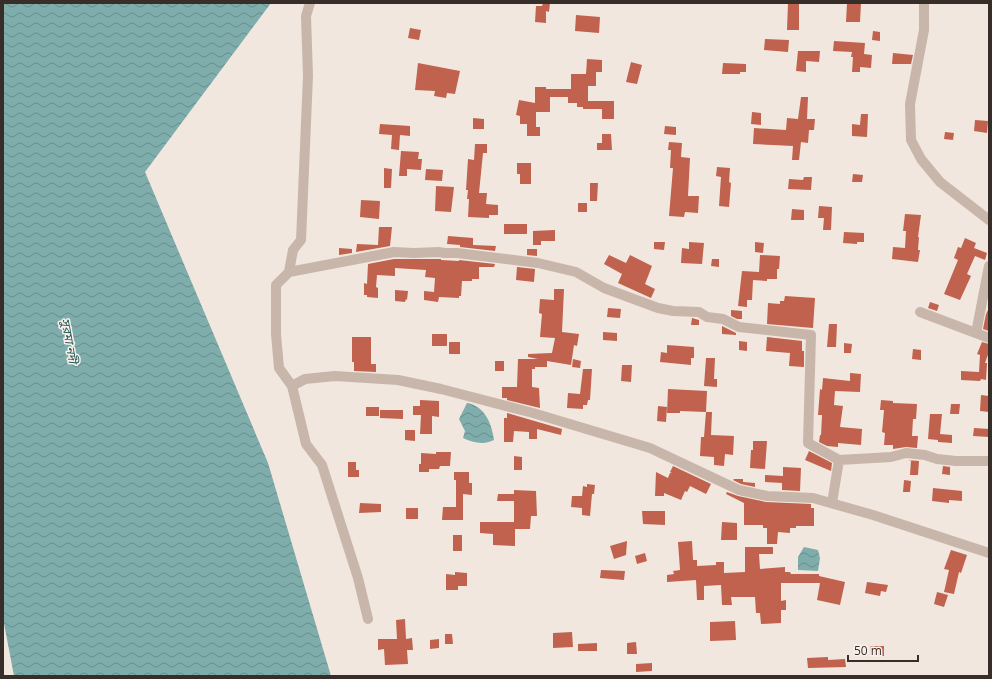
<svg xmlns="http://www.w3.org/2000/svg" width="992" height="679" viewBox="0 0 992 679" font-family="'Open Sans','Noto Sans Bengali',sans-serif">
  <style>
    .water { fill: url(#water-waves) }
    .building { fill: #c0624d }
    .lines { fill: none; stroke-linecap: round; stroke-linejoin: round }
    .minor { stroke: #c9b6aa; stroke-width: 10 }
    .labels { text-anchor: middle; stroke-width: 3; stroke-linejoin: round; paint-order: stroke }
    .water-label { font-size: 12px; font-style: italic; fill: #215657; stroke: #f9f1ea }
  </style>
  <defs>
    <pattern id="water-waves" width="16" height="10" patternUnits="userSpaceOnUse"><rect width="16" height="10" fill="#7eadac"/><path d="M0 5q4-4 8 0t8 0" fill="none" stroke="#688d8c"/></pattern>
  </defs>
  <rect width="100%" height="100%" fill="#f1e7de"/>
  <!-- water -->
  <path class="water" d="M3,3H271L145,172L268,463L331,676H14L3,618Z
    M467,403C485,406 492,424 494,440C484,445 473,443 463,438L465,431L459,419Z
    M804,547L818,550L820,558L818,571L798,570V557Z"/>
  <!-- building -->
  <path class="building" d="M543,3H550L549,12L546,11V23L535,22L536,6H542Z
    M788,3H799V30H787Z
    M847,3H861L860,22H846Z
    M576,15L600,17L599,33L575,31Z
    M410,28L421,30L419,40L408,38Z
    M873,31L880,32V41L872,40Z
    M765,39L789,40L788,52L764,50Z
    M834,41L865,43L864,54L872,55L871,68L860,67V72H852L853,57H851L852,52L833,51Z
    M798,51H820L819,62L806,61V72L796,71Z
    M893,53L913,55L911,64H892Z
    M587,59L602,60V72H596V86H588V101H614V119H602V109H583V107H577V103H568V97H550V112H536V127H540V136H527V124H520V116L516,115L519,100L535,103V87H546V89H571V74H586Z
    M631,62L642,65L637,84L626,82Z
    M418,63L460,71L455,94L447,93L446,98L434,96L435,91L415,90Z
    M723,63L746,64V72H740V74H722Z
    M801,97H808L807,119H815L814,130H809L808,143L801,142L799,160H792L793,146L753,144L754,128L786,130L787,118L798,119Z
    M752,112L761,113V125L751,124Z
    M861,114H868L867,137L852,136V124L860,125Z
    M473,118L484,119V129H473Z
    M975,120L988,121L987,133L974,131Z
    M380,124L410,126V136L400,135L399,150L391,149L392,135L379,134Z
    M665,126L676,127V135L664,134Z
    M945,132L954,133L953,140L944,139Z
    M602,134H611L612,150H597V143H602Z
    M669,142L682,143L681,157L690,158L688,196H699L698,213L685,212L684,217L669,216L673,168H670L671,150H668Z
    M475,144H487V153H483L479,193H487L486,204L498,205V215H489V218L468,217L469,199H467L468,190H466L468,159L474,160Z
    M401,151L419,152L418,159H422L421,170L407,169V176H399Z
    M517,163H531V184H520V174H517Z
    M717,167L730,168L729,182L731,183L729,207L719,206L721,177L716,176Z
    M384,168L392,169L391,188H384Z
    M426,169L443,170L442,181L425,180Z
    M853,174L863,175L862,182H852Z
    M804,177H812L811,190L788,189L789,179L803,180Z
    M590,183H598L597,201H590Z
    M436,186L454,187L451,212L435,211Z
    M361,200L380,201L379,219L360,217Z
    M578,203H587V212H578Z
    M819,206L832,207L831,230H823L824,218H818Z
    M792,209L804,210V220H791Z
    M905,214L921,215L918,237H919L918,250H920L918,262L892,259L893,247L905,248L906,231H903Z
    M504,224H527V234H504Z
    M379,227H392L390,246L356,252L357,244L378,245Z
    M555,230V241H541V245H533V231Z
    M844,232L864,233V242H857V244L843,243Z
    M448,236L473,238V245L496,246L495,251L460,247V245L447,244Z
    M965,238L976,243L974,248L987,253L985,260L975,256L967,274L971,276L960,300L944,294L958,260L954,258L958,247L961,248Z
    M654,242H665L664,250L654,249Z
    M689,242L704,243L702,264L681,263L682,248L689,249Z
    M755,242L764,243L763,253L755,252Z
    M339,248L352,249V253L339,255Z
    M527,249H537V256L527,255Z
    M609,255L626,263L630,255L652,266L645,284L655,289L651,298L618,283L622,274L604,264Z
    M760,255L780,256L779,269H777V279H767V281L753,280L752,300H747V307L738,306L742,271L759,272Z
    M394,259H441V260L459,261V260L495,264L494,267H479V279H472V281H462L461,296H459V298L439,297L438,302L424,300V291L434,292L435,278L425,277L426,270L395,268V276L377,275L376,287L378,288V298L367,297V295H364V283L367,284L368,264Z
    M712,259H719V267L711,266Z
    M517,267L535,269L534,282L516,280Z
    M554,289H564L562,332L579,334L577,346L574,345L571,365L547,361V367H535V369H532V387L539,388L540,408L507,400V398H502V387H517L518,359H538L528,357V354L552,353L555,338L540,337L542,314L539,313L540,299L554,300Z
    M395,290L408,291L407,300L406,299L405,302L395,301Z
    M785,296L815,298L813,328L767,324L768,303L780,304V301H784Z
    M930,302L939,305L937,311L928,308Z
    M608,308L621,309L620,318L607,317Z
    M989,308V331L983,329L986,314Z
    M731,310L742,311V319H737L731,316Z
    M692,318L699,320V325H691Z
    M829,324H837L836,347H827Z
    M722,326L736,333V335L722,334Z
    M603,332L617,333V341L603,340Z
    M432,334H447V346H432Z
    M352,337H371V364H376V372L354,371V362H352Z
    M767,337L802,341V351H804V367L789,366L790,353L766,351Z
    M739,341L747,342V351L739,350Z
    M449,342H460V354H449Z
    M982,342L989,344V352L985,363H987L986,380L981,379L980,381L961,380V371L979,372L980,355L977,354Z
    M844,343L852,344L851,353H844Z
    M667,345L694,347V358H691V365L660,362L661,352L667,353Z
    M913,349L921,350V360L912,359Z
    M706,358H715L714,379H717V387L704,386Z
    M573,359L581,361L580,368L572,367Z
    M495,361H504V371H495Z
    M622,365H632L631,382L621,381Z
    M583,369H592L590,400H588L587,405H583V409L567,408L568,393L580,394Z
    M850,373L861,374L860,392L835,391L834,405L843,406L840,427L862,429L861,445L838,443V447L827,446L819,442L820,435H821L822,415H818L820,389L822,390L823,378L850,381Z
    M668,389L707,391L706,412L680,411V413H667Z
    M981,395L989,396V412L980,411Z
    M420,400L439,401V417L432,416V434H420L421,415H413V406H420Z
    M881,400L893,401V403L917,404L916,419H913L912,436H918L917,448L906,447L893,449V445H884L885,433L882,432L884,410H880Z
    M951,404H960L959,414H950Z
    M658,406L667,407L666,422L657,421Z
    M366,407H379V416H366Z
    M380,410H403V419L380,418Z
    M706,412H712L711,435L734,436L733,455L725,454L724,466L714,465V457L700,456L701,437H704Z
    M507,413L562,429L561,435L537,429V439H529V432L514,431L513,442H504V418H507Z
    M930,414H942L940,434L952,435V443L938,442V440L928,439Z
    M974,428L989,429V437L973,436Z
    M405,430H415V441L405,440Z
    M753,441H767L765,469L750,468L751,450H753Z
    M809,451L832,463L831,471L805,460Z
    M436,452H451L450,466H440L439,469H429V472H419V464H421V453L436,454Z
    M514,456L522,457V470H514Z
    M905,460H907L919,461L918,475H910L911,460Z
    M348,462H356V470H359V477H348Z
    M673,466L711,484L706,494L690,486L687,492L685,491L681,500L664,493V496H655L656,472L668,478L670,473H672L670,472Z
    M943,466L950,467V475L942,474Z
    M783,467L801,468L800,491L782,490V483L765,482V475L783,476Z
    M454,472H469V483H472V495L463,494V520H442L443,507H456V480H454Z
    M734,479H743V482L755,483V487L741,484L733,480Z
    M904,480L911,481L910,492H903Z
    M587,484L595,485L594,494H592L590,516L582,515V508L571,507L572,496H582L583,486L587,487Z
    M933,488L962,491V501L949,500V503L932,501Z
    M514,490L536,491L537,516H531L530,529H515V546L493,545V534L480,533V522H514V501H497L498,494H514Z
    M727,492L738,496L766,502L811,504V508H814V526H796V528H790V533L778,532L777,544H767V528H763V525H744V503L726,494Z
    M360,503L381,504V512L359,513Z
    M406,508H418V519H406Z
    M642,511H665V525L643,524Z
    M722,522L737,523V540H721Z
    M453,535H462V551H453Z
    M627,541L626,555L614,559L610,546Z
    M692,541L693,560H697V566L716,565V562H724V573L745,572V547H773V554H759L760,569L785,567V572H790L791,574H819V576L845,582L840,605L817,600L820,583H781V601L786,600V610H781V623L761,624L760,613H756L755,597H731L732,605H722L721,585L704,586V600H697L696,580L667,582V575L674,574L673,571L680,570L678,542Z
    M951,550L967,555L961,573L959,572L954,594L944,592L949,570L944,569Z
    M645,553L647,561L637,564L635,556Z
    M601,570L625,571L624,580L600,578Z
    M455,572L467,573V586H458V590H446V574L455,575Z
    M867,582L888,585L886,592L881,591L880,596L865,593Z
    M937,592L948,595L944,607L934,604Z
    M405,619L406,639L412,638L413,650H407L408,664L385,665L384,649L378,650V639H397L396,620Z
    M735,621L736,640L710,641V622Z
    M572,632L573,647L553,648V633Z
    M445,634H452L453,644H445Z
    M439,639V648L430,649V640Z
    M636,642L637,654H627V643Z
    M597,643V651H578V644Z
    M870,646H884V656H871Z
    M828,657V660L845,659L846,667L808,668L807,658Z
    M652,663V671L636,672V664Z"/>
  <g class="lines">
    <!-- minor -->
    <path class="minor" d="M310,3L306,16L308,76L301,240L293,250L289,272L276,285V334L279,368L292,386L306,444L322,465L358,578L368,619
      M924,3V30L910,104L911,140L921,159L940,182L989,220
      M289,272L394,252L414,253L438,252L445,253H457L538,263L576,272L604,288L658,308L673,311L699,312L707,317L723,319L739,327L811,335L808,443L839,460L832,503
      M920,312L989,338
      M976,333L989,266
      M292,386L305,379L335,376L398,380L441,389L533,413L650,448L739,490L767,496L813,498L873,515L989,553
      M839,460L891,457L906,453L925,455L937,459L956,461H989"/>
  </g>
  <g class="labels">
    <!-- water labels -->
    <g class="water-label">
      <text transform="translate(69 341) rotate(80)" y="4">সুরমা নদী</text>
    </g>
  </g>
  <!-- border -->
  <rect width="992" height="679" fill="none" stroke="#372d29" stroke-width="8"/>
  <!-- scale -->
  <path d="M848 655v6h70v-6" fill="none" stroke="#372d29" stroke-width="2"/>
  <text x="854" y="655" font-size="12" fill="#372d29" stroke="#f9f1ea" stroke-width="3" paint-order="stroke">50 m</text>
</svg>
